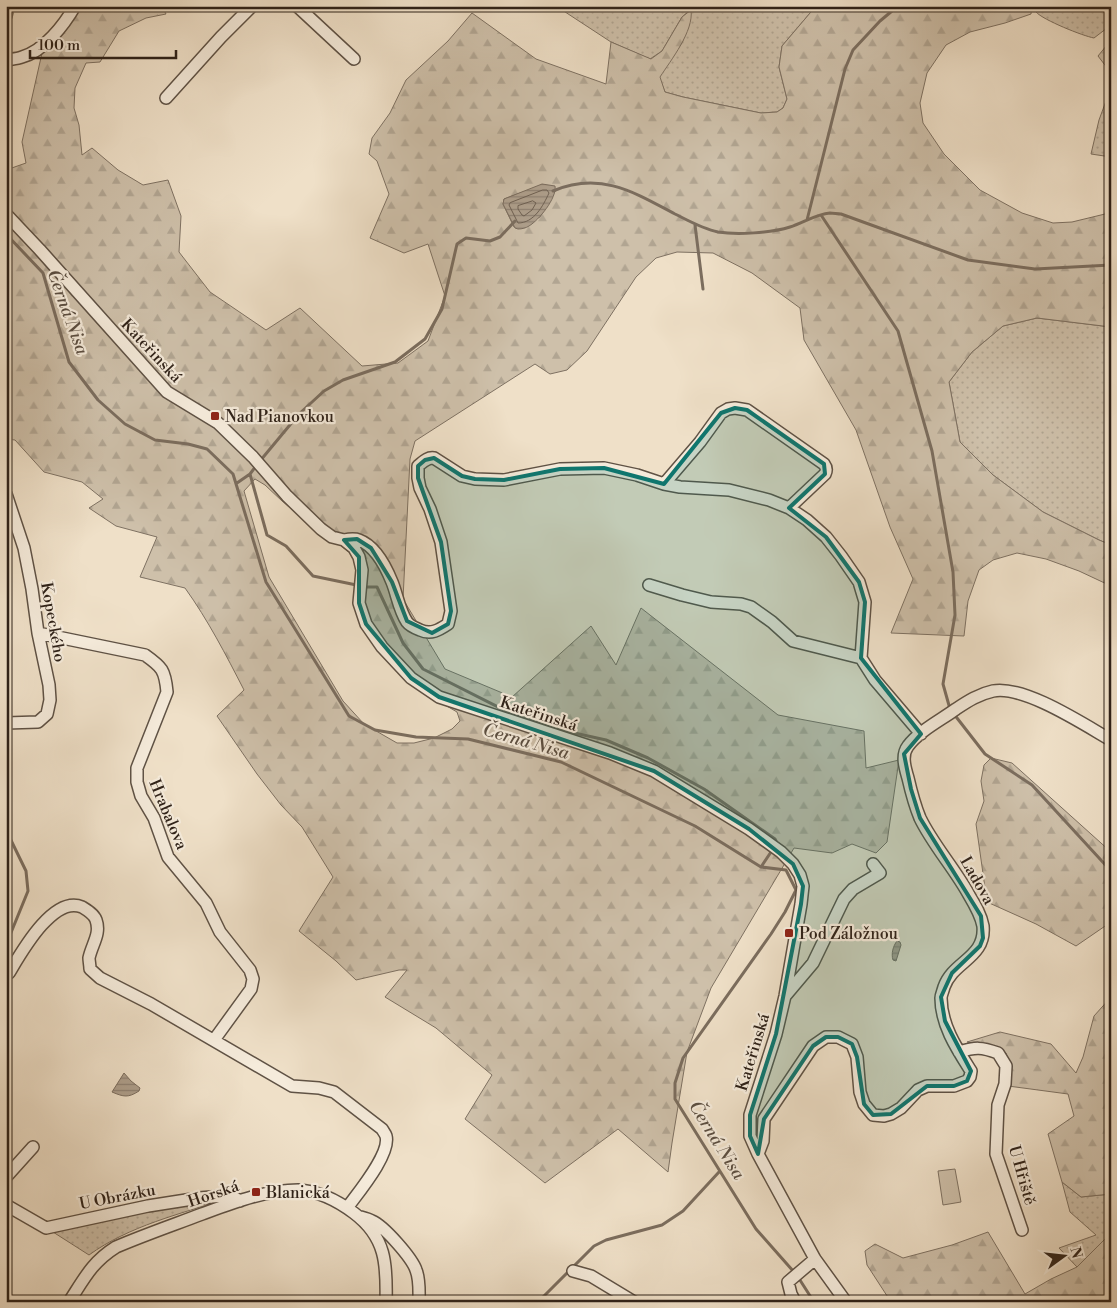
<svg xmlns="http://www.w3.org/2000/svg" width="1117" height="1308" viewBox="0 0 1117 1308" font-family="'Libre Bodoni',serif">
  <style>
    .grass { fill: url(#grass-dots); stroke: #7e7162 }
    .forest { fill: url(#forest-firs); stroke: #7e7162; fill-rule: evenodd }
    .pitch { fill: #cec0aa; stroke: #7e7162 }
    .water { fill: url(#water-rules); stroke: #7b6d5e }
    .lines { fill: none; stroke-linecap: round; stroke-linejoin: round }
    .shore { stroke: #6e6052; stroke-width: 1 }
    .stream { stroke: #7b6d5e; stroke-width: 3 }
    .minor-casing { stroke: #5f5245; stroke-width: 14 }
    .minor { stroke: #f5ebdb; stroke-width: 11 }
    .marked { fill: #0f766e; fill-opacity: 0.2; stroke: #0f766e; stroke-width: 4; stroke-linejoin: round }
    .poi-dot { fill: #8f2418; stroke: #f5ebdb; stroke-width: 2 }
    .labels { text-anchor: middle; stroke-width: 4.5; stroke-linejoin: round; paint-order: stroke }
    .street-label { font-size: 16px; fill: #2f2219; stroke: #f5ebdb }
    .poi-label { font-size: 16px; fill: #2f2219; stroke: #f5ebdb; text-anchor: start }
    .water-label { font-size: 18px; font-style: italic; fill: #5b4e41; stroke: #f5ebdb }
  </style>
  <defs>
    <pattern id="grass-dots" width="8" height="8" patternUnits="userSpaceOnUse" patternTransform="scale(1.25)"><rect width="8" height="8" fill="#cec0aa"/><path d="M2 2h.1M6 6h.1" fill="none" stroke="#b1a592" stroke-width="1.8" stroke-linecap="round"/></pattern>
    <pattern id="forest-firs" width="22" height="20" patternUnits="userSpaceOnUse" patternTransform="scale(1.25)"><rect width="22" height="20" fill="#cec0aa"/><path d="M5 1l3.5 6h-7zM16 11l3.5 6h-7z" fill="#b1a592"/></pattern>
    <pattern id="water-rules" width="6" height="5" patternUnits="userSpaceOnUse" patternTransform="scale(1.25)"><rect width="6" height="5" fill="#ae9f8c"/><path d="M0 2.5h6" fill="none" stroke="#8e8172"/></pattern>
  </defs>
  <rect width="100%" height="100%" fill="#efe0c8"/>
  <filter id="stains"><feTurbulence type="fractalNoise" baseFrequency=".004" numOctaves="4"/><feColorMatrix values="0 0 0 0 .2 0 0 0 0 .09 0 0 0 0 .02 0 0 0 .5 -.17"/></filter>
  <radialGradient id="worn" r=".72"><stop offset=".6" stop-color="#630" stop-opacity="0"/><stop offset="1" stop-color="#630" stop-opacity=".3"/></radialGradient>
  <!-- grass -->
  <path class="grass" d="M556,6H816L782,46L779,67L787,99L783,108L777,112L761,113L683,97L665,92L659,77L683,41L690,10L682,17L662,51L650,59L611,42Z
    M1035,6H1111V25L1094,38C1083,36 1043,20 1036,12Z
    M1111,40V73L1098,56Z
    M1106,101L1111,102V157L1091,154L1099,120Z
    M1037,318L1111,327V545L1099,540L1043,512L993,475L960,442L949,382L972,352L1003,326Z
    M1062,1182L1081,1197L1111,1194V1236H1108L1077,1267L1059,1248L1096,1235L1070,1212Z
    M226,1199C180,1214 129,1226 89,1255L53,1232L67,1224Z"/>
  <!-- forest -->
  <path class="forest" d="M82,6H162L166,14L146,18L119,31L100,62L86,63L75,88L74,108L79,125L82,155L92,148L118,170L143,185L168,180L181,216L179,252L210,292L266,330L300,308L362,366L398,363L428,341L445,296L428,244L404,253L370,238L389,194L377,161L369,154L372,138L390,113L406,80L448,41L472,13L536,59L606,84L611,42L651,59L662,51L682,17L691,10C694,31 671,60 660,77L665,92L683,97L761,113L777,112L783,108L787,99L779,67L782,46L816,6H1032L1031,14L1005,23L970,32L946,45L927,73L920,103L923,123L944,154L980,190L1022,213L1053,223L1072,222L1105,214L1111,181V327L1037,318L1003,326L972,352L949,382L960,442L993,475L1043,512L1099,540L1111,545V586L1079,571L1046,559L1017,553L993,560L979,570L968,601L964,636L891,633L913,579L890,527L856,430L804,340L800,308L752,273L713,253L677,252L656,258L636,277L587,351L567,370L550,374L535,364L415,441L410,459L403,599L445,669L512,697L591,626L616,665L641,608L778,715L864,731L866,768L899,760L887,842L876,853L852,844L832,853L794,848L711,988L687,1052L672,1143L668,1172L618,1129L545,1183L465,1119L492,1075L436,1028L385,997L407,970H399L356,980L336,961L299,931L333,877L302,827L281,805L257,774L217,716L244,690C226,655 208,620 185,588L140,577L157,537L116,526L89,508L103,499L82,482L44,472L15,440L7,439L6,440V170L26,163L22,142L42,53L71,23ZM556,190L540,217L514,227L503,204L504,199L523,192ZM255,479L265,485L282,501L316,530L340,545L355,557L365,577L354,605L362,627L378,650L421,691L457,712L460,721L452,729L434,738L414,743H397L364,724L343,701L269,577L244,491Z
    M991,758L1012,763L1111,852V922L1076,946L1036,924L987,902L976,824L984,801L981,781L984,765Z
    M1111,997V1194L1081,1197L1062,1182L1048,1134L1074,1116L1068,1094L1008,1086L1010,1066L1006,1053L994,1048L967,1042L1000,1032L1051,1044L1076,1073L1083,1057L1094,1016Z
    M988,1232L1025,1294L1051,1279L1077,1267L1109,1235L1111,1236V1302H891L867,1265L865,1251L875,1244L903,1258L952,1245Z"/>
  <!-- pitch -->
  <path class="pitch" d="M955,1169L961,1202L943,1205L938,1171Z"/>
  <!-- water -->
  <path class="water" d="M542,184L555,186C557,198 539,220 529,226C526,228 522,229 518,229L515,228L503,204L504,199Z
    M897,941L900,942L901,945L896,961L893,960C891,954 893,946 897,941Z
    M124,1073L131,1081L140,1088L139,1091C128,1098 124,1097 112,1092Z"/>
  <g class="lines">
    <!-- shore -->
    <path class="shore" d="M543,190H547L549,193C543,206 534,223 518,223L509,205L510,203Z
      M533,201L536,203L532,210L524,216L522,215L518,209V206Z"/>
    <!-- stream -->
    <path class="stream" d="M553,191C600,171 634,192 675,214C689,221 703,229 718,232C737,235 771,233 790,227C803,223 816,214 830,213C833,213 838,214 841,214L968,260L1035,269L1111,265
      M821,215L898,331L932,451L953,572L955,615L943,684L950,709L985,754L1032,785L1111,871
      M807,220L845,69L853,50L880,21L898,6
      M695,225L703,289
      M6,234L43,273L69,362L98,400L125,424L155,440L188,444L207,449L233,474L266,582L349,716L375,730L416,737L468,739L561,762L695,826L761,867L786,870L796,890L785,912L771,934L683,1058L675,1083V1099L756,1229L794,1272
      M260,461L299,414L324,391L343,380L395,362L425,339L442,309L457,244L466,238L490,241L500,237L515,221
      M250,474L267,535L286,546L313,576L366,587H377L403,643L423,669L512,714L552,728L606,740L648,758L704,789L775,839L777,843L761,867
      M237,483L250,474L256,466
      M6,703V707
      M6,748L10,764L6,810
      M6,830L26,871L28,891L8,940L6,942
      M798,1277L814,1302
      M538,1302L594,1246L606,1240L662,1225L683,1211L719,1172"/>
    <!-- minor casing -->
    <g class="minor-casing">
      <path id="minor" d="M297,6L354,59
        M6,16L8,6
        M6,60C11,59 17,59 22,57C44,51 64,25 75,6
        M166,98L221,37L252,6
        M6,214L40,250L167,392L218,423L253,457L287,496L321,529L332,537L344,540L354,548L359,557L362,570L359,603L366,624L382,647L411,678L439,697L610,753L654,771L749,829L781,852L793,864L800,875L803,886L801,904L785,996L776,1034L750,1115V1136L758,1154L815,1259L846,1302
        M664,484L700,442L721,413L728,409L735,408L747,410L824,464C827,468 827,470 825,474L789,508
        M6,494L24,548L32,589L38,633L49,685L50,700L47,714L38,722L6,723
        M344,540C349,539 354,538 359,540C375,546 386,567 392,582C397,594 399,610 407,622C410,626 415,628 420,630C431,635 439,630 448,624L451,611L441,542L430,509L420,488L418,478V466C423,462 427,457 434,458L462,476L475,479L504,480L560,469L604,468L637,475L664,484L680,487L729,490L769,500L789,508L807,520L826,537L841,556L859,582L865,602L861,658L875,680L921,734
        M649,585L682,595L711,602L741,604L751,607L772,622L793,641L861,658
        M38,633L145,655C162,667 165,670 167,692L137,768V782L141,796L154,818L168,857L206,903L220,932L250,970L253,979L251,989L214,1040
        M6,974L9,973C21,953 53,895 82,907C87,910 94,914 96,920C101,934 92,944 89,958C89,961 90,965 90,969L100,978L151,1004L292,1086L319,1088L334,1092L382,1129C383,1131 385,1133 386,1136C391,1154 357,1194 347,1208
        M786,995L813,963L844,899L853,889L880,873L873,864
        M959,1052C976,1047 981,1047 998,1053L1006,1066L1005,1084L998,1105L996,1154L1022,1230
        M758,1154L763,1141L764,1119L813,1046L826,1037H838L852,1044L857,1057L860,1092L864,1104L873,1115L884,1116L891,1114L901,1108L918,1090L927,1086H954L967,1081L970,1077L971,1071C957,1049 941,1025 941,998C941,995 943,991 944,987C953,961 986,958 983,926C981,915 975,905 969,895C955,869 933,845 920,818C915,806 911,791 908,778C905,768 901,755 908,746C919,731 941,720 956,709C968,701 979,694 993,691C1024,685 1083,724 1111,740
        M6,1177L33,1147
        M6,1205L46,1228L148,1206L199,1198L224,1196L235,1198L240,1201
        M361,1217C365,1218 369,1219 372,1221C384,1226 412,1258 416,1270C420,1280 419,1291 419,1302
        M573,1271L591,1276L634,1302
        M69,1302C84,1279 92,1262 116,1247C144,1235 173,1225 202,1214C232,1203 265,1190 298,1190C319,1191 338,1201 354,1213C386,1237 387,1264 386,1302
        M795,1302L791,1294L788,1282L815,1259"/>
    </g>
    <!-- minor -->
    <use href="#minor" class="minor"/>
  </g>
  <!-- marked area -->
  <path class="marked" d="M735,408L747,410L824,464L825,474L789,508L826,537L859,582L865,602L861,658L921,734L904,754L911,789L920,818L981,916L983,938L980,946L952,973L941,997L945,1021L971,1071L967,1081L954,1086H927L891,1114L873,1115L864,1104L857,1057L852,1044L838,1037H826L813,1046L764,1119L758,1154L750,1136V1115L776,1034L801,904L803,886L793,864L749,829L654,771L439,697L411,678L366,624L359,603V557L344,540L357,539L371,548L392,582L407,621L432,633L448,624L451,611L441,542L418,478V466L425,460L434,458L462,476L475,479L504,480L560,469L604,468L664,484L721,413Z"/>
  <!-- markers -->
  <g class="poi-dot">
    <rect x="210" y="411" width="10" height="10" rx="2.5"/>
    <rect x="784" y="928" width="10" height="10" rx="2.5"/>
    <rect x="251" y="1187" width="10" height="10" rx="2.5"/>
  </g>
  <g class="labels">
    <!-- street labels -->
    <g class="street-label">
      <text transform="translate(152 350) rotate(47)" y="6">Kateřinská</text>
      <text transform="translate(54 622) rotate(80)" y="6">Kopeckého</text>
      <text transform="translate(539 713) rotate(18)" y="6">Kateřinská</text>
      <text transform="translate(169 814) rotate(67)" y="6">Hrabalova</text>
      <text transform="translate(978 880) rotate(60)" y="6">Ladova</text>
      <text transform="translate(752 1052) rotate(-73)" y="6">Kateřinská</text>
      <text transform="translate(1023 1175) rotate(74)" y="6">U Hřiště</text>
      <text transform="translate(213 1193) rotate(-19)" y="6">Horská</text>
      <text transform="translate(117 1196) rotate(-11)" y="6">U Obrázku</text>
    </g>
    <!-- poi labels -->
    <g class="poi-label">
      <text x="225" y="422">Nad Pianovkou</text>
      <text x="799" y="939">Pod Záložnou</text>
      <text x="266" y="1198">Blanická</text>
    </g>
    <!-- water labels -->
    <g class="water-label">
      <text transform="translate(68 312) rotate(70)" y="6">Černá Nisa</text>
      <text transform="translate(526 741) rotate(16)" y="6">Černá Nisa</text>
      <text transform="translate(717 1140) rotate(58)" y="6">Černá Nisa</text>
    </g>
  </g>
  <!-- margin -->
  <rect width="1117" height="1308" fill="none" stroke="#efe0c8" stroke-width="25"/>
  <rect x="8" y="8" width="1102" height="1293" fill="none" stroke="#2f2219" stroke-width="2.5"/>
  <rect x="12" y="12" width="1092" height="1283" fill="none" stroke="#2f2219"/>
  <!-- north arrow -->
  <g transform="translate(1064 1256) rotate(75)" stroke="#f5ebdb" stroke-width="4" paint-order="stroke">
  <path d="M0-4L9 19L0 12L-9 19Z" fill="#2f2219"/>
  <text y="-8" font-size="14" font-weight="bold" text-anchor="middle" fill="#2f2219">N</text>
  </g>
  <!-- scale -->
  <path d="M30 50v8h146v-8" fill="none" stroke="#2f2219" stroke-width="2.5"/>
  <text x="38" y="50" font-size="15" fill="#2f2219" stroke="#f5ebdb" stroke-width="4" paint-order="stroke">100 m</text>
  <rect width="100%" height="100%" filter="url(#stains)"/>
  <rect width="100%" height="100%" fill="url(#worn)"/>
</svg>
